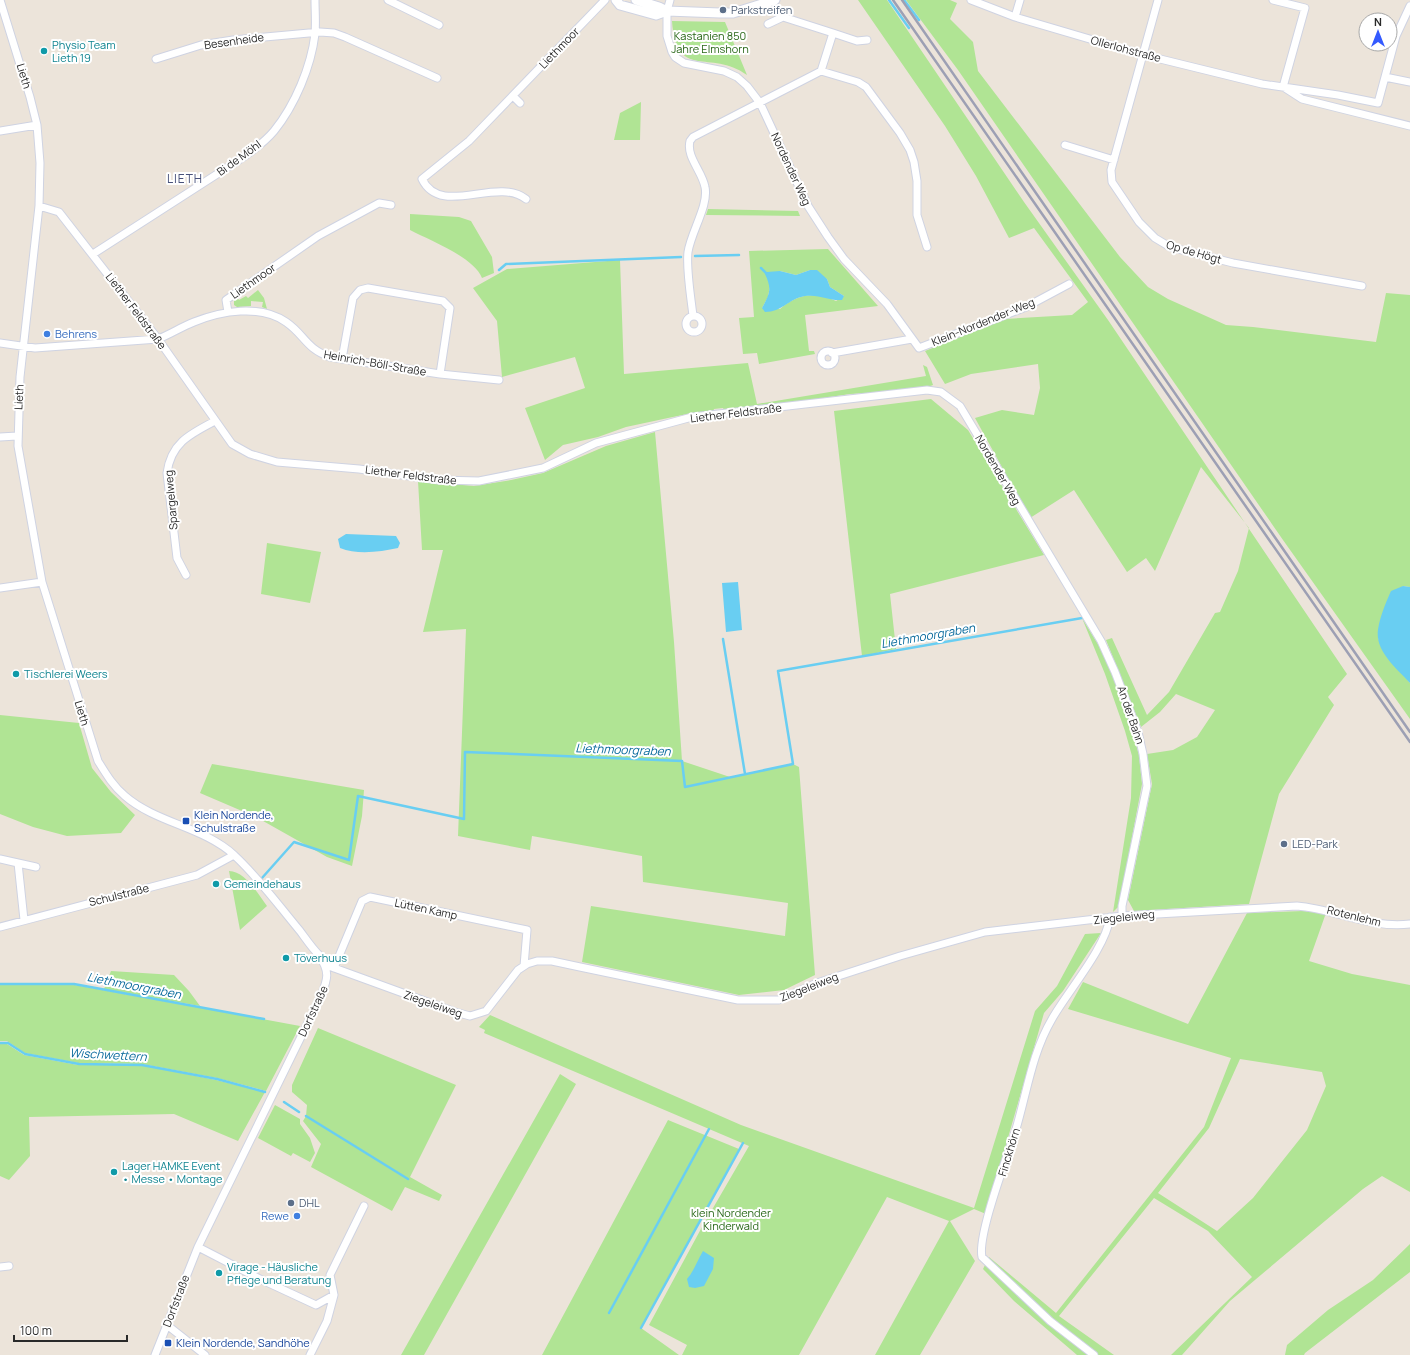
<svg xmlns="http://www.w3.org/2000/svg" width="1410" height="1355" viewBox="0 0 1410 1355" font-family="Manrope,sans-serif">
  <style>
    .green { fill: #b0e494; fill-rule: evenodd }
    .water { fill: #69cef2 }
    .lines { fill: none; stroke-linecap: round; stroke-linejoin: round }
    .stream { stroke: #69cef2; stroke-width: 2.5 }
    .minor-casing { stroke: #cfd3e2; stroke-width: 9 }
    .tertiary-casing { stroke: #cfd3e2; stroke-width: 11 }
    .minor { stroke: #fff; stroke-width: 7 }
    .tertiary { stroke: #fff; stroke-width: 9 }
    .rail { stroke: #9da0b4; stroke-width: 2.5 }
    .service-dot { fill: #5c6f8a; stroke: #fff; stroke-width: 1.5 }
    .culture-dot { fill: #0f9aa8; stroke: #fff; stroke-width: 1.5 }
    .shop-dot { fill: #3f7fe0; stroke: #fff; stroke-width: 1.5 }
    .transit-dot { fill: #1a4fb4; stroke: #fff; stroke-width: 1.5 }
    .labels { text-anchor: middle; stroke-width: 4; stroke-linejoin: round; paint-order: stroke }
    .service-label { font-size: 11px; fill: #4e5e75; stroke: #fff; text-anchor: start }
    .park-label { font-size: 11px; fill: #286717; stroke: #fff }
    .street-label { font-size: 11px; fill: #292929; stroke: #fff }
    .culture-label { font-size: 11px; fill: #0d838f; stroke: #fff; text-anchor: start }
    .shop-label { font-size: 11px; fill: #366cbe; stroke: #fff; text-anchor: start }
    .transit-label { font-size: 11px; fill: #164399; stroke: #fff; text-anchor: start }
    .neighbourhood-label { font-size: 12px; letter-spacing: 1px; fill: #48517a; stroke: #fff }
    .water-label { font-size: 12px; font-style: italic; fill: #096a9c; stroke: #fff }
  </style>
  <rect width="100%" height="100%" fill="#ece4da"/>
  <!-- green -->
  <path class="green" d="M858,0H887L1024,202L1108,320L1347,674L1328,697L1334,705L1279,794L1249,904L1134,911L1128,900L1152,784L1147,754L1173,750L1197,737L1215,710L1176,694L1160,712L1141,727L1106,640L1112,638L1147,715L1169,692L1215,613L1220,612L1238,571L1249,528L1201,467L1155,571L1146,558L1127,572L1074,490L1030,518L975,418L1002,410L1034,415L1040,388L1038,364L971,374L945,384L925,351L1005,319L1072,315L1088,302L1034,228L1009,238L976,176L945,126Z
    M906,0H950L957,3L950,19L973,42L978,71L1120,257L1148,287L1168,299L1226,325L1253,327L1376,342L1386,293L1410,295V587L1403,586L1378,638L1383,650L1410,683V719L1283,540L958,70Z
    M672,21L725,22L747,75C710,48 676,82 672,21Z
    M641,102L640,140H614L620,113Z
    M708,209L798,211L800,216L706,215Z
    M410,214L459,217L471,221L492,257L494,273L482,278C474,257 429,240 410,230Z
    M828,249L878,306L805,315L809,351H814L815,354L759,364L757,353L743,354L739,318L754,317L749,251ZM810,270L827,279L830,287L844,296L836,301C815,291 797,294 780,309L762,308L768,297L770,286L780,271L796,275Z
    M620,260L624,374L748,363L757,404L926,376L923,365L927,367L933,385L919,390L850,394L757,408L724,410L723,408L714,409L713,412L692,413L668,418L626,427L598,437L563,445L545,460L525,408L585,388L575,357L502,377L497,321L473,288L507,269Z
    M258,290L264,298L267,309L262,307L263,302L251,301V306L237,307L234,305V300L237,297L239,300L246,296L248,298Z
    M931,399L968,430L1044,555L890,594L896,649L862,656L834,411Z
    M655,432L674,642L682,761L730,777L793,764L799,767L815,975L784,990L739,995L582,962L591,906L785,936L788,903L643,882L642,856L532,836L530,850L458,836L466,629L423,632L443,550H422L418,481L474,486L511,480L543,473L606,446Z
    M267,543L321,552L310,603L261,594Z
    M1082,618L1115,672L1139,755L1142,784L1119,906L1113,912L1131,798L1132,756L1125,731L1105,674Z
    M0,715L79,723L92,768L111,792L135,815L121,833L67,836L33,827L0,814Z
    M212,764L364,790L362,816L352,866L327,857L256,817L200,793Z
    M229,871C245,871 258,894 267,906L240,930Z
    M1303,911L1326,913L1309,961L1352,974L1410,985V1192L1382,1176L1363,1189L1230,1301L1182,1355H1171L1252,1277L1208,1231L1154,1198L1059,1316L1114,1355H1077L1014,1301L983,1269L989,1257L1056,1313L1204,1127L1231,1058L1068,1009L1083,982L1188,1024L1247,913ZM1240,1059L1322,1072L1326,1086L1307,1130L1253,1198L1217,1231L1158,1193L1209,1128Z
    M1101,933L1063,991L1044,1013L986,1214L974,1209L950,1221L975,1261L920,1355H875L949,1221L887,1197L799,1355H682L687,1345L649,1325L702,1227L749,1146L484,1033L485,1030L479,1027L490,1015L741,1125L974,1208L1035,1011L1057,986L1085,934Z
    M111,971L174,975L189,991L200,1006L104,989Z
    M0,985H75L300,1026L266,1091L217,1078L142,1064L78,1063L25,1053L7,1041H0Z
    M318,1028L456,1085L410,1177L442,1195L439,1201L405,1187L392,1211L311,1167L321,1144L303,1121L306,1116L307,1105L292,1092V1085Z
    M0,1043L7,1044L24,1055L78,1065H141L216,1080L265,1092L238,1141L174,1114L29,1117L30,1156L9,1180L0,1176Z
    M560,1074L576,1084L424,1355H401Z
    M275,1105L300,1119V1124L310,1138L315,1153L310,1162L293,1153L291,1156L258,1138Z
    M668,1120L739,1149L641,1328L679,1355H542Z
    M1410,1244V1272L1305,1353L1304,1355H1285L1287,1345L1328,1310L1373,1280Z"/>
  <!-- water -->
  <path class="water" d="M810,270H817L827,279L830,287L844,296L842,300C829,301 820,294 805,296C788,299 782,312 765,312L762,308C770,293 772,289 765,274L767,272L780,271L796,275Z
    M346,534L396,536L400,543L398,548C380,552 357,555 340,548L338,539Z
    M738,582L742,630L726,632L722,583Z
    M1403,586L1410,587V683C1399,671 1380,655 1378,638C1376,626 1386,602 1391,591Z
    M703,1251L714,1258L713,1269L704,1286L695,1288L689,1287L687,1279C694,1271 697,1261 703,1251Z"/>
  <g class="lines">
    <!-- stream -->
    <path class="stream" d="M889,0L909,28
      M904,0L919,20
      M695,256L739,255
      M761,268L766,273
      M499,270L506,264L681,257
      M723,639L745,774
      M262,878L294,842L349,860L358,796L464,819L465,752L682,761L685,787L793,764L778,671L1082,618
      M0,984H74L264,1019
      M0,1043H8L25,1054L79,1064L142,1065L217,1079L265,1092
      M284,1102L299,1112
      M306,1116L408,1179
      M609,1313L709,1129
      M641,1328L743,1143"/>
    <!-- minor casing -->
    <g class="minor-casing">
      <path id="minor" d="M0,0L30,97L37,125L40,163L39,206L20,377L18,446L42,582L98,761C106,774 113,786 125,796C156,823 204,827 234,855C259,878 279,906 300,931C306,939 312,948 319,955C330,972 328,978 321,996L198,1247L155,1355
        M388,0L439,25
        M670,0L667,11V36L672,52L675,57L684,63L724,71L737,77L747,86L760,103L808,206L828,237L844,259L887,304L919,348L1026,307L1069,284
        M971,0L1015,17L1144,55L1262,84L1338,95L1378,103L1396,36L1410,6
        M1158,0L1111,170L1112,182L1139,222L1155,238L1170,247L1233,263L1362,286
        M1273,0L1305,8L1283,87
        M1015,17L1020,0
        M768,24L783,17L833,33L821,71
        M833,33L857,41L867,40
        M156,59L201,45L233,40L320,32L334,33L345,37L437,78
        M1385,77L1410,82
        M1285,88L1302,99L1410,126
        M513,96L520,103
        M0,131L37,125
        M1065,145L1114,160
        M526,199C496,176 441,218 422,179L469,141L605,0
        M39,206L59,212L158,339L232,444L250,454L277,462L359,469L438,480L479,481L543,468L596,443L692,417L927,390L941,392L960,406L1101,641L1115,672L1138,732L1143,754L1147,786L1122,906V916
        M93,254L239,160C251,152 264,143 274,131C295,105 311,67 315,34C316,23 315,11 315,0
        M228,312L226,300L318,236L379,203L391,205
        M686 324a8 8 0 1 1 16 0a8 8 0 1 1-16 0Z
        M693,316C691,298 686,269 688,252C691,232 709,205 705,187C702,171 686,157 690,141L693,137L821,71L858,82L866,87L900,133L910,150L914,162L917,181V215L927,247
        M0,343L35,348L158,339C171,334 181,327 194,322C221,311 260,304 286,322C305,335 305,348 330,357L440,374L450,308L443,301L368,288L360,290L353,298L342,359
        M821 358a7 7 0 1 1 14 0a7 7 0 1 1-14 0Z
        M832,353L912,339
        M440,374L499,380
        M0,437L17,436
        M186,575L177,558L167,473C171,443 190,434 215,421
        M0,588L42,582
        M0,859L18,863
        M24,920L18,863L36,867
        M0,927L197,875L234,855
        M326,965L455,1012L470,1016L486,1011L518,970L527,964L537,961H552L580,967L738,1000H779L817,983L900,956L985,932L1122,916L1297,906C1335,909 1371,929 1410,924
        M334,968L362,901L370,897L527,930L524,966
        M198,1247L260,1279L316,1305L334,1295L330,1275L364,1206
        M0,1267L9,1266
        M167,1325L205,1355
        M310,1355L327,1321L334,1295
        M1094,1355L1050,1321L982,1257C977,1235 1008,1155 1016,1129C1027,1092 1032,1053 1052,1019C1067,992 1106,948 1110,917"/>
    </g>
    <!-- tertiary casing -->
    <g class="tertiary-casing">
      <path id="tertiary" d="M616,0L620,5L656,15L667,11L720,13H733L775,0
        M636,0L659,7L667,11"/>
    </g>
    <!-- minor -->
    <use href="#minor" class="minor"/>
    <!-- tertiary -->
    <use href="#tertiary" class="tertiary"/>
    <!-- rail -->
    <path class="rail" d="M893,0L1410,742
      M902,0L1410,732"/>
  </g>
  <!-- markers -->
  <g class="service-dot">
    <circle cx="723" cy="10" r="4"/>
    <circle cx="1284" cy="844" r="4"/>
    <circle cx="291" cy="1203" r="4"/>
  </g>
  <g class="culture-dot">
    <circle cx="44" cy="51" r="4"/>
    <circle cx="16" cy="674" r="4"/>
    <circle cx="216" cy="884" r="4"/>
    <circle cx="286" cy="958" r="4"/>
    <circle cx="114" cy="1172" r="4"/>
    <circle cx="219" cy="1273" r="4"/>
  </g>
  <g class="shop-dot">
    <circle cx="47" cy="334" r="4"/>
    <circle cx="297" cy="1216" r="4"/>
  </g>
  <g class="transit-dot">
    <rect x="182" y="817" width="8" height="8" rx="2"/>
    <rect x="164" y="1339" width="8" height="8" rx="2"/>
  </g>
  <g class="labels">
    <!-- service labels -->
    <g class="service-label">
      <text x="731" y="14">Parkstreifen</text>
      <text x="1292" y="848">LED-Park</text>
      <text x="299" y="1207">DHL</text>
    </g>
    <!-- park labels -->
    <g class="park-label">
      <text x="710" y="40">Kastanien 850<tspan x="710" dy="13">Jahre Elmshorn</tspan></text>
      <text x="731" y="1217">klein Nordender<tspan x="731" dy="13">Kinderwald</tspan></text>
    </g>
    <!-- street labels -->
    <g class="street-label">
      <text transform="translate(234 41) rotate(-8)" y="4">Besenheide</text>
      <text transform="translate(559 48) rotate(-46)" y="4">Liethmoor</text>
      <text transform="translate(1126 49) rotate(15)" y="4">Ollerlohstraße</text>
      <text transform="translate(24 76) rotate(73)" y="4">Lieth</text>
      <text transform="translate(239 158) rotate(-36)" y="4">Bi de Möhl</text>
      <text transform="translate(791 169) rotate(65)" y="4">Nordender Weg</text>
      <text transform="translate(1194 252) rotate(16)" y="4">Op de Högt</text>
      <text transform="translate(253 281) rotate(-35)" y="4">Liethmoor</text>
      <text transform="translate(136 311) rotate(53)" y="4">Liether Feldstraße</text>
      <text transform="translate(983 322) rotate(-22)" y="4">Klein-Nordender-Weg</text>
      <text transform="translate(375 363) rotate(10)" y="4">Heinrich-Böll-Straße</text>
      <text transform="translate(19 397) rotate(-87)" y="4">Lieth</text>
      <text transform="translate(736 413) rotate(-7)" y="4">Liether Feldstraße</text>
      <text transform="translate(998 470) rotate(60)" y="4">Nordender Weg</text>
      <text transform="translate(411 475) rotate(7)" y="4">Liether Feldstraße</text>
      <text transform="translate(171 500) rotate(-95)" y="4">Spargelweg</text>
      <text transform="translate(82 713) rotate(73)" y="4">Lieth</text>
      <text transform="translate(1131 715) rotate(71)" y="4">An der Bahn</text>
      <text transform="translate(119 895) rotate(-14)" y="4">Schulstraße</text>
      <text transform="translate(426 909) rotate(12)" y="4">Lütten Kamp</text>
      <text transform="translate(1354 916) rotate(14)" y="4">Rotenlehm</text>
      <text transform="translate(1124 917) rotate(-6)" y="4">Ziegeleiweg</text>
      <text transform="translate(809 987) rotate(-21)" y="4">Ziegeleiweg</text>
      <text transform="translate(433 1004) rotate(19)" y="4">Ziegeleiweg</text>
      <text transform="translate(313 1011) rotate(-65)" y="4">Dorfstraße</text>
      <text transform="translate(1009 1152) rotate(-73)" y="4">Finckhörn</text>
      <text transform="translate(176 1301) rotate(-69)" y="4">Dorfstraße</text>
    </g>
    <!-- culture labels -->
    <g class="culture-label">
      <text x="52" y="49">Physio Team<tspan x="52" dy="13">Lieth 19</tspan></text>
      <text x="24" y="678">Tischlerei Weers</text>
      <text x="224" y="888">Gemeindehaus</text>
      <text x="294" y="962">Töverhuus</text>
      <text x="122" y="1170">Lager HAMKE Event<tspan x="122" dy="13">• Messe • Montage</tspan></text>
      <text x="227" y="1271">Virage - Häusliche<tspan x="227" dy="13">Pflege und Beratung</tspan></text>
    </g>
    <!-- shop labels -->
    <g class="shop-label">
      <text x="55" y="338">Behrens</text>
      <text x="289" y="1220" text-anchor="end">Rewe</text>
    </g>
    <!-- transit labels -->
    <g class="transit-label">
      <text x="194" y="819">Klein Nordende,<tspan x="194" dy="13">Schulstraße</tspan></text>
      <text x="176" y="1347">Klein Nordende, Sandhöhe</text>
    </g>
    <!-- neighbourhood labels -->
    <g class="neighbourhood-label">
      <text x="185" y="183">LIETH</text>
    </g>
    <!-- water labels -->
    <g class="water-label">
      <text transform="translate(928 636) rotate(-10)" y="4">Liethmoorgraben</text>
      <text transform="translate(623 750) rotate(2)" y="4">Liethmoorgraben</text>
      <text transform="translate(134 986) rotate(11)" y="4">Liethmoorgraben</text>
      <text transform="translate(108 1055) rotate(3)" y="4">Wischwettern</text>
    </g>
  </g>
  <!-- north arrow -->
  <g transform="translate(1378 32)"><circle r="19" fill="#ffffff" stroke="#a9a9a9"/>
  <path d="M0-3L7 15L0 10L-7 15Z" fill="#345aff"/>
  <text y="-6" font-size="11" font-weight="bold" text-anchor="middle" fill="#292929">N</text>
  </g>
  <!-- scale -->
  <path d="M14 1335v6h113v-6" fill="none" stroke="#292929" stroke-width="2"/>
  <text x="20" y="1335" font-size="12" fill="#292929" stroke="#ffffff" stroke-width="3" paint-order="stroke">100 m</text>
</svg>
